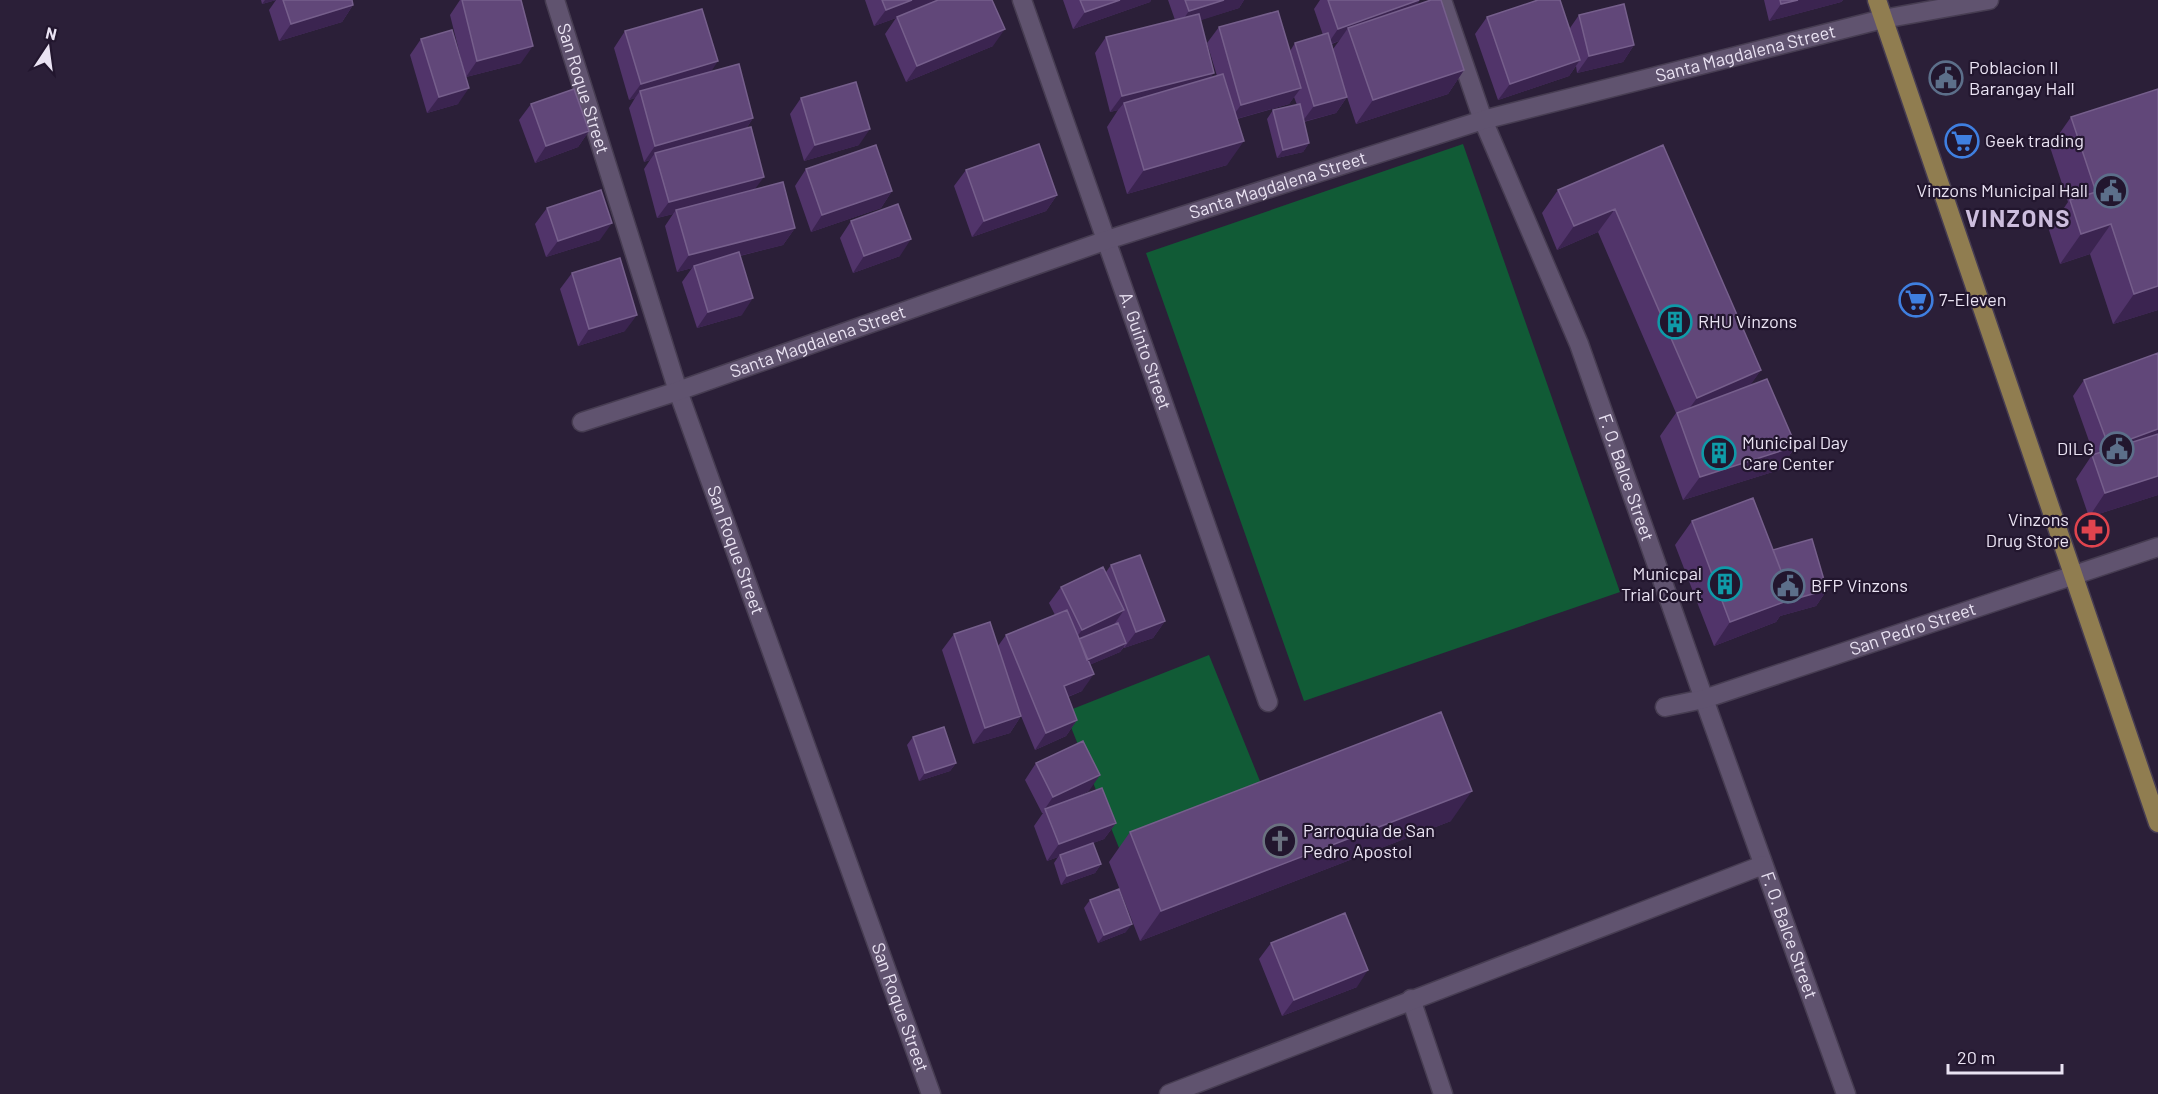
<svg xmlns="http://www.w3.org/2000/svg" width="2158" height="1094" viewBox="0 0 2158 1094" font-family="Barlow,sans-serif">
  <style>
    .green { fill: #115b36 }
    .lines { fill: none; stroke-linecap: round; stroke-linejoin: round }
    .minor-casing { stroke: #473d52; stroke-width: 21 }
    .major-casing { stroke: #473d52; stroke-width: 21 }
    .minor { stroke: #60536f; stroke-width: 18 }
    .major { stroke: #907d50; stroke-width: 18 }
    .wall { fill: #51346a; fill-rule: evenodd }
    .shaded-wall { fill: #3b2450 }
    .building { fill: #614779; stroke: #765f8c; stroke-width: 1.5 }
    .labels { text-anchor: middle; stroke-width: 4.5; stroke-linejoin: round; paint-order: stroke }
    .street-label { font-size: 18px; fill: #eae3f3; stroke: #22162e }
    .poi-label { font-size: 18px; fill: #eae3f3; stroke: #22162e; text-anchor: start }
    .district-label { font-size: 24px; font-weight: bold; letter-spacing: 1.5px; fill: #ccbddd; stroke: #22162e }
  </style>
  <rect width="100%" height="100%" fill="#2b1f38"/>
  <!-- green -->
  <path class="green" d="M1463,144L1620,592L1304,701L1146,253Z
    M1209,655L1266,796L1121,853L1065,712Z"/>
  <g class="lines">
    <!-- minor casing -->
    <g class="minor-casing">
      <g id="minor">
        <path id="s1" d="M555,0L678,391L931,1094"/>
        <path id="s2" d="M1022,0L1268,702"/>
        <path id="s3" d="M1442,0L1483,120L1579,344L1704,699L1846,1094"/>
        <path id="s4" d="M582,422L678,391L1107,240L1483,120L1883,19L1989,0"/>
        <path id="s5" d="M1665,707L1704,699L2158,547"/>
        <path d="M1411,999L1443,1094"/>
        <path d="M1169,1094L1763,865"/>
      </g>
    </g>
    <!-- major casing -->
    <g class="major-casing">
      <path id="major" d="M1877,0L2158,823"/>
    </g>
    <!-- minor -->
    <use href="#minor" class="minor"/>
    <!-- major -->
    <use href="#major" class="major"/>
  </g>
  <!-- wall -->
  <path class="wall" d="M261,0H352L353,5L342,22L279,41L269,10L276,0L262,4Z
    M460,0H521V63L466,77L458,104L427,113L410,55L421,39L464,71L450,15Z
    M865,0H992L993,46L906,82L885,34L896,18L874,26Z
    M1063,0H1151L1150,2L1073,29Z
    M1168,0H1244L1239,8L1200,20L1211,78L1217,76L1207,43L1219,27L1290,51L1295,43L1323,35L1314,9L1320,0H1420L1416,5L1464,70L1448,94L1356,124L1347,97L1336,113L1304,122L1309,143L1303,152L1277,158L1267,119L1273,110L1297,105L1294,97L1289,104L1237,119L1227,165L1127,194L1107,127L1118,110L1110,112L1095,53L1106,37L1175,20ZM1339,41L1333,49L1332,44Z
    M1764,0H1843L1841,2L1769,21Z
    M1579,15L1634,45L1623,62L1577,73L1576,66L1569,76L1498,100L1475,34L1487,17L1570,28Z
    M625,31L711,72L753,118L746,129L755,189L795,228L783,245L740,256L742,315L697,328L682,282L692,268L677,272L665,226L673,214L657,218L644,169L650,160L644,162L629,108L635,98L629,100L614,48Z
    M2158,89V310L2113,324L2090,254L2060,264L2049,230L2068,202L2050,147L2071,117Z
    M801,98L859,145L804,161L790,114Z
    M531,104L589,131L578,147L535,163L519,120Z
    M1663,145L1761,370L1750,385L1796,446L1779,470L1683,500L1660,436L1676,413L1598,232L1557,250L1542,213L1558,190Z
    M806,169L892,191L881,208L811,232L795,186Z
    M966,170L1057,195L1046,211L972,237L954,186Z
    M547,208L600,240L546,257L535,224Z
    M851,221L900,256L853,273L840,238Z
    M572,273L625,331L578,346L560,289Z
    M2158,353V495L2089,517L2076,479L2092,455H2094L2073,396L2084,380Z
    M1692,521L1773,550L1827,590L1816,606L1780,616L1776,622L1714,646L1675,545Z
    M1111,565L1165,621L1153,638L1124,648V647L1120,652L1089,665L1082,691L1068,697L1077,720L1066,736L1035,750L1021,716L1010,733L973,744L942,650L954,634L998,646L1006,635L1055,615L1049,603L1061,587L1106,572Z
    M913,737L956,763L950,771L919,781L907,745Z
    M1036,763L1089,791L1071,800L1116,823L1104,839L1093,843L1101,864L1095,873L1061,885L1054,863L1058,857L1047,861L1034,826L1043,813H1042L1025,780Z
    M1451,821L1140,941L1109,862L1130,832Z
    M1090,900L1126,932L1098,943L1084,908Z
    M1271,943L1357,987L1282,1016L1259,959Z"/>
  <!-- shaded-wall -->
  <path class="shaded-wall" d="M265,0H276L262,4Z
    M912,0H946L874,26L886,10Z
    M1120,0H1151L1150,2L1073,29L1085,12Z
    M1224,0H1244L1239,8L1177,28L1189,11Z
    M1420,0L1408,16L1348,28L1339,41L1327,45L1338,29Z
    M1798,0H1843L1841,2L1769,21L1781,4Z
    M353,5L342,22L279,41L291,24Z
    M1005,29L993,46L906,82L917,66Z
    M1634,45L1623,62L1577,73L1589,56Z
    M533,46L521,63L466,77L477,61Z
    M1580,60L1569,76L1498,100L1510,84Z
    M718,61L707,78L640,91L635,98L629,100L641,84Z
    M1464,70L1448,94L1356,124L1373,100Z
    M1214,73L1202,90L1124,103L1118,110L1110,112L1122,96Z
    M469,88L458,104L427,113L439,97Z
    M1301,88L1289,104L1229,121L1241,105Z
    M1347,97L1336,113L1302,122L1314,106Z
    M753,118L742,135L655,153L650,160L644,162L655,146Z
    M870,129L859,145L804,161L815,145Z
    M589,131L578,147L535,163L546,146Z
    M1244,141L1227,165L1127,194L1144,170Z
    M1309,143L1303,152L1277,158L1283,150Z
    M764,177L752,193L676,210L673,214L657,218L669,202Z
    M892,191L881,208L811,232L822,215Z
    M1057,195L1046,211L972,237L984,221Z
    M1615,209L1598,232L1557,250L1574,226Z
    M612,223L600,240L546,257L558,241Z
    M2111,224L2090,254L2060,264L2081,234Z
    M795,228L783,245L694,267V266L692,268L677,272L689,255Z
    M911,239L900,256L853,273L864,256Z
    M2158,286V310L2113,324L2134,294Z
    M753,298L742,315L697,328L708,312Z
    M637,315L625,331L578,346L589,329Z
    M1761,370L1744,394L1680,421L1697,398Z
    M2158,429V442L2098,464L2109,447Z
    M1796,446L1779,470L1683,500L1700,477Z
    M2158,476V495L2089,517L2105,493Z
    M1827,590L1816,606L1780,616L1776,622L1714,646L1730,622L1792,599Z
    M1124,610L1113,626L1070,646L1082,630Z
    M1165,621L1153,638L1124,648L1136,632Z
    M1126,643L1120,652L1080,669L1085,660Z
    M1094,674L1082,691L1052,703L1064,686Z
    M1021,716L1010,733L973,744L985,728Z
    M1077,720L1066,736L1035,750L1046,733Z
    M956,763L950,771L919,781L925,773Z
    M1100,775L1089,791L1046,811L1045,809L1042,813L1053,797Z
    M1472,791L1451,821L1140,941L1161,911Z
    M1116,823L1104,839L1060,856V855L1058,857L1047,861L1059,844Z
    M1101,864L1095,873L1061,885L1067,876Z
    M1132,924L1126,932L1098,943L1104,935Z
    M1368,970L1357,987L1282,1016L1294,1000Z"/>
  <!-- building -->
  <path class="building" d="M283,0H352L353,5L291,24Z
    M462,0H521L533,46L477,61Z
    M882,0H912L886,10Z
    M938,0H992L1005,29L917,66L897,17Z
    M1080,0H1120L1085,12Z
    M1185,0H1224L1189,11Z
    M1328,0H1419L1338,29Z
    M1431,0H1441L1464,70L1373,100L1348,28Z
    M1538,0H1560L1580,60L1510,84L1487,17Z
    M1780,0H1798L1781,4Z
    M1624,4L1634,45L1589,56L1579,15Z
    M702,9L718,61L641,84L625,31Z
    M1278,11L1301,88L1241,105L1219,27Z
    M1199,14L1214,73L1122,96L1106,37Z
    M452,30L469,88L439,97L421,39Z
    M1328,33L1347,97L1314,106L1295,43Z
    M739,64L753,118L655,146L640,91Z
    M1223,74L1244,141L1144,170L1124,103Z
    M856,82L870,129L815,145L801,98Z
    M574,89L589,131L546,146L531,104Z
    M2158,89V286L2134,294L2111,224L2081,234L2070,200L2096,192L2071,117Z
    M1300,104L1309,143L1283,150L1273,110Z
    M751,127L764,177L669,202L655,153Z
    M1039,144L1057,195L984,221L966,170Z
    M876,145L892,191L822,215L806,169Z
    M1663,145L1761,370L1697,398L1615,209L1574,226L1558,190Z
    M783,182L795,228L689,255L676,210Z
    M601,190L612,223L558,241L547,208Z
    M898,204L911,239L864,256L851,221Z
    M739,252L753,298L708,312L694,266Z
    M620,258L637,315L589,329L572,273Z
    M2158,353V429L2109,447L2084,380Z
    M1767,379L1796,446L1700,477L1677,413Z
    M2158,434V476L2105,493L2092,455Z
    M1753,498L1792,599L1730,622L1692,521Z
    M1812,539L1827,590L1791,600L1792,599L1773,550Z
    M1140,555L1165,621L1136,632L1111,565Z
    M1103,567L1124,610L1082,630L1061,587Z
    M1067,610L1094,674L1064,686L1077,720L1046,733L1006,635Z
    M990,622L1021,716L985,728L954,634Z
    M1118,623L1126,643L1087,660L1079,639Z
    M1441,712L1472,791L1161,911L1130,832Z
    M944,727L956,763L925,773L913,737Z
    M1083,741L1100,775L1053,797L1036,763Z
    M1102,788L1116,823L1059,844L1045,809Z
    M1093,843L1101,864L1067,876L1060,855Z
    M1119,889L1132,924L1104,935L1090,900Z
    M1345,913L1368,970L1294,1000L1271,943Z"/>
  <!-- icons -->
  <defs>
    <g id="civic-ring" transform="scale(1.725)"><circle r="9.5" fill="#22162e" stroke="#5c6f8a" stroke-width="1.5"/><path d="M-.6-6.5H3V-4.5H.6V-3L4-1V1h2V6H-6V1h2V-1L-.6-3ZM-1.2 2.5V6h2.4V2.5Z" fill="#5c6f8a"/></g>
    <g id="supermarket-ring" transform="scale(1.725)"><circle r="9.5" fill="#22162e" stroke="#3f7fe0" stroke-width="1.5"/><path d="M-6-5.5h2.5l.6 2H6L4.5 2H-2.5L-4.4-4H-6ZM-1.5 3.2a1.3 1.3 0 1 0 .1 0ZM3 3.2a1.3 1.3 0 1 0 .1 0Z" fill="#3f7fe0"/></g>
    <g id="building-ring" transform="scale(1.725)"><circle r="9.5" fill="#22162e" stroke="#0f9aa8" stroke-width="1.5"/><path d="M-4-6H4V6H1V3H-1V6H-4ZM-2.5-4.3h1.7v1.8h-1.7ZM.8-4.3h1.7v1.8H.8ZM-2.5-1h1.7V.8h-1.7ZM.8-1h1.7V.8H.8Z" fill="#0f9aa8"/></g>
    <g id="pharmacy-ring" transform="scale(1.725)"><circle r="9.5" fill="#22162e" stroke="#e0444e" stroke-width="1.5"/><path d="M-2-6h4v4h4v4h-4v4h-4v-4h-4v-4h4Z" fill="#e0444e"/></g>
    <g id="church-ring" transform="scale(1.725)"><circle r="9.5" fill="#22162e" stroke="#6b7280" stroke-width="1.5"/><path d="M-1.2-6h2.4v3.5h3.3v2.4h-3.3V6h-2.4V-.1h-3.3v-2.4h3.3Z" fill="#6b7280"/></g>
  </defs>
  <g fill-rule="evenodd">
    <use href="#civic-ring" x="1946" y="78"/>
    <use href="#supermarket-ring" x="1962" y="141"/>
    <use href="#civic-ring" x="2111" y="191"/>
    <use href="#supermarket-ring" x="1916" y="300"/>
    <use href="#building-ring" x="1675" y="322"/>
    <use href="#civic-ring" x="2117" y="449"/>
    <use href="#building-ring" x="1719" y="453"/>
    <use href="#pharmacy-ring" x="2092" y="530"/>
    <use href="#building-ring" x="1725" y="584"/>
    <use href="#civic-ring" x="1788" y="586"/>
    <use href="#church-ring" x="1280" y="841"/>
  </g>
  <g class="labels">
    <!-- street labels -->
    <g class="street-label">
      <text dy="6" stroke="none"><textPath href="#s4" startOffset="1221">Santa Magdalena Street</textPath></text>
      <text dy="6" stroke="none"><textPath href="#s1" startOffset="93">San Roque Street</textPath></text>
      <text dy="6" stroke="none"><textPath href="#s4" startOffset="735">Santa Magdalena Street</textPath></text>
      <text dy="6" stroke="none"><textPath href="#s4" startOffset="249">Santa Magdalena Street</textPath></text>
      <text dy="6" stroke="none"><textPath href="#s2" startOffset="372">A. Guinto Street</textPath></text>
      <text dy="6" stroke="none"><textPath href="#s3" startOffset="512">F. O. Balce Street</textPath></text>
      <text dy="6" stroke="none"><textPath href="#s1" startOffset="579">San Roque Street</textPath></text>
      <text dy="6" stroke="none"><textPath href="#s5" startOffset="260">San Pedro Street</textPath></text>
      <text dy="6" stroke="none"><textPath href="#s3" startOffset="998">F. O. Balce Street</textPath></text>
      <text dy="6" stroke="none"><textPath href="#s1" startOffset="1065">San Roque Street</textPath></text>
    </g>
    <!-- poi labels -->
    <g class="poi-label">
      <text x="1969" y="74">Poblacion II<tspan x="1969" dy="21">Barangay Hall</tspan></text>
      <text x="1985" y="147">Geek trading</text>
      <text x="2088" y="197" text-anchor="end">Vinzons Municipal Hall</text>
      <text x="1939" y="306">7-Eleven</text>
      <text x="1698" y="328">RHU Vinzons</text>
      <text x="1742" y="449">Municipal Day<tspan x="1742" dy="21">Care Center</tspan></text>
      <text x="2094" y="455" text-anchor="end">DILG</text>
      <text x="2069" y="526" text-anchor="end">Vinzons<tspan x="2069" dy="21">Drug Store</tspan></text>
      <text x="1702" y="580" text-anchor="end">Municpal<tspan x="1702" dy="21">Trial Court</tspan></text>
      <text x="1811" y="592">BFP Vinzons</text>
      <text x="1303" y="837">Parroquia de San<tspan x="1303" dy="21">Pedro Apostol</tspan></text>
    </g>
    <!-- district labels -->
    <g class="district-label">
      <text x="2018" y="227">VINZONS</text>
    </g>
  </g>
  <!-- north arrow -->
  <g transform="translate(48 48) rotate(13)" stroke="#22162e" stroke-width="4.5" paint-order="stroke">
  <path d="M0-4.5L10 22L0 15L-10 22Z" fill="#eae3f3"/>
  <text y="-9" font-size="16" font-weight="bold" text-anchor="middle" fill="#eae3f3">N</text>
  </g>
  <!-- scale -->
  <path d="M1948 1064v9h114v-9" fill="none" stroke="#eae3f3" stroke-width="3"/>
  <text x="1957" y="1064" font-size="18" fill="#eae3f3" stroke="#22162e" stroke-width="4.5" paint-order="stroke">20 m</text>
</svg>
